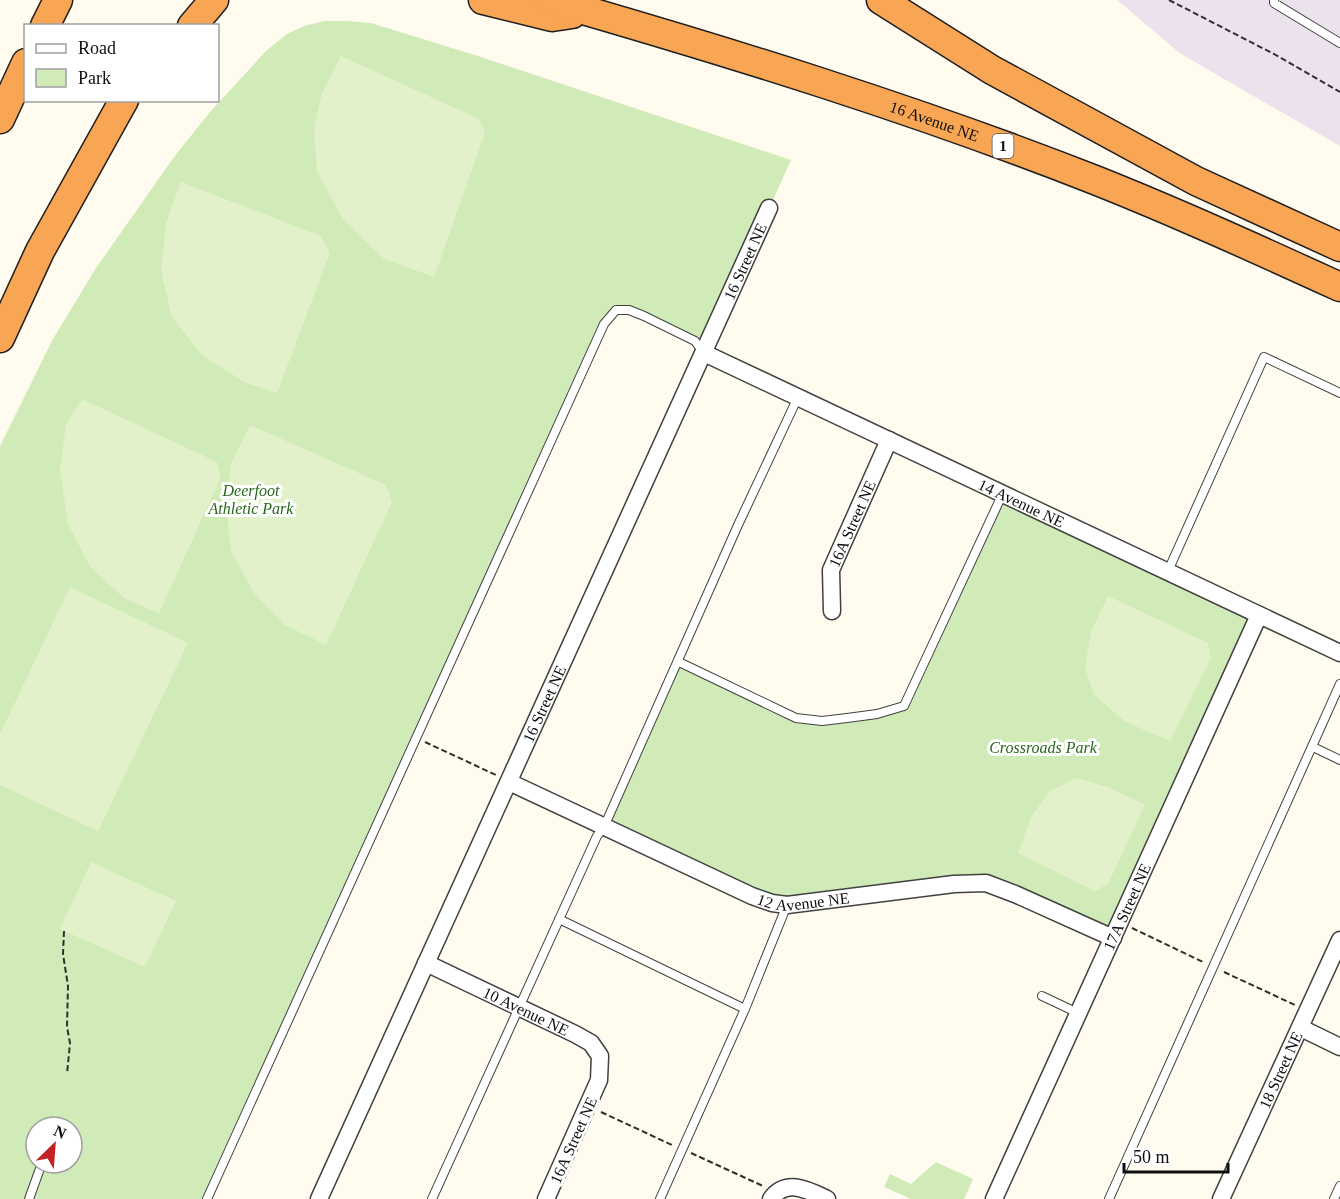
<svg xmlns="http://www.w3.org/2000/svg" width="1340" height="1199" viewBox="0 0 1340 1199" font-family="'Times New Roman',serif">
  <style>
    .industrial { fill: #ece2ed }
    .green { fill: #d0ebb7; fill-rule: evenodd }
    .pitch { fill: #e2f1c9 }
    .lines { fill: none; stroke-linecap: round; stroke-linejoin: round }
    .lane-casing { stroke: #414141; stroke-width: 10 }
    .street-casing { stroke: #414141; stroke-width: 19 }
    .highway-casing { stroke: #1f1f1f; stroke-width: 31 }
    .path { stroke: #303030; stroke-width: 2; stroke-dasharray: 6 3; stroke-linecap: butt }
    .lane { stroke: #fff; stroke-width: 8 }
    .street { stroke: #fff; stroke-width: 16 }
    .highway { stroke: #f8a554; stroke-width: 28 }
    .labels { text-anchor: middle; stroke-width: 6; stroke-linejoin: round; paint-order: stroke }
    .shield { fill: #fff; stroke: #565656; stroke-width: 1.5 }
    .shield-label { font-size: 15px; font-weight: bold; fill: #0e0e0e }
    .street-label { font-size: 16px; fill: #0e0e0e; stroke: #fff }
    .park-label { font-size: 16px; font-style: italic; fill: #29681c; stroke: #fff }
  </style>
  <rect width="100%" height="100%" fill="#fffcef"/>
  <!-- industrial -->
  <path class="industrial" d="M1117,0H1340V146L1181,54Z"/>
  <!-- green -->
  <path class="green" d="M324,21H347L371,23L481,57L791,160L704,353L695,341L629,310L609,316L207,1199H0V446L53,339L96,268L174,157L210,112L266,51L287,34L304,26ZM36,1127H72V1163H36Z
    M1003,493L1259,615L1113,938L1001,887L787,905L604,827L679,662L809,720L904,706Z
    M936,1162L973,1179L964,1199H911L884,1187L890,1174L911,1184Z"/>
  <!-- pitch -->
  <path class="pitch" d="M341,56L479,119L485,133L434,277L384,259L343,219L317,172L314,128L322,93Z
    M181,182L321,236L330,253L277,393L246,383L202,355L172,317L161,271L166,223Z
    M82,399L217,462L221,477L159,613L124,598L90,567L68,524L60,469L66,425Z
    M250,425L386,485L392,502L326,645L285,625L254,593L231,551L226,503L231,464Z
    M70,587L188,643L98,831L0,785V734Z
    M1108,596L1208,643L1211,658L1170,741L1126,722L1094,695L1085,667L1091,632Z
    M1076,778L1108,787L1145,805L1108,884L1095,891L1018,853L1031,817L1049,792Z
    M91,862L176,901L145,967L60,929Z"/>
  <g class="lines">
    <!-- lane casing -->
    <g class="lane-casing">
      <path id="lane" d="M1274,0V3L1340,43
        M1168,571L1264,357L1340,393
        M679,662L796,718L822,721L847,718L877,714L904,706L1003,493
        M1313,747L1340,760
        M559,919L745,1009
        M1042,996L1078,1013
        M54,1127L55,1123
        M29,1199L42,1163
        M207,1199L604,324L616,310H629L644,316L695,341L703,352
        M432,1199L597,836L604,827L738,525L798,397
        M660,1199L745,1009L787,905
        M1109,1199L1340,684
        M1334,1199L1340,1186"/>
    </g>
    <!-- street casing -->
    <g class="street-casing">
      <g id="street">
        <path id="s1" d="M704,353L1340,653"/>
        <path id="s2" d="M832,611L831,570L889,440"/>
        <path id="s3" d="M509,782L752,896L772,903L787,905L954,884L986,883L1015,894L1113,938"/>
        <path id="s4" d="M426,963L575,1034L591,1043L600,1056L599,1080L546,1199"/>
        <path d="M1301,1028L1340,1047"/>
        <path id="s5" d="M319,1199L769,208"/>
        <path d="M771,1199C786,1178 808,1190 827,1199"/>
        <path id="s6" d="M994,1199L1259,615"/>
        <path id="s7" d="M1221,1199L1340,940"/>
      </g>
    </g>
    <!-- highway casing -->
    <g class="highway-casing">
      <g id="highway">
        <path d="M483,0L552,17L572,14"/>
        <path id="s8" d="M549,0C733,53 917,110 1095,180C1178,213 1259,250 1340,287"/>
        <path d="M881,0L992,70L1196,181L1340,247"/>
        <path d="M45,26L58,0"/>
        <path d="M192,26L214,0"/>
        <path d="M0,119L26,63"/>
        <path d="M0,338L40,251L124,100"/>
      </g>
    </g>
    <!-- path -->
    <path class="path" d="M1169,0L1274,54L1340,92
      M425,742L496,775
      M1132,928L1203,962
      M64,931L63,954L68,986L67,1027L70,1043L67,1074
      M1224,972L1295,1005
      M601,1112L672,1145
      M691,1153L763,1186"/>
    <!-- lane -->
    <use href="#lane" class="lane"/>
    <!-- street -->
    <use href="#street" class="street"/>
    <!-- highway -->
    <use href="#highway" class="highway"/>
  </g>
  <g class="labels">
    <!-- shield labels -->
    <rect class="shield" x="992.5" y="134" width="21" height="24" rx="4.5"/>
    <g class="shield-label">
      <text x="1003" y="151">1</text>
    </g>
    <!-- street labels -->
    <g class="street-label">
      <text dy="6" stroke="none"><textPath href="#s8" startOffset="404">16 Avenue NE</textPath></text>
      <text dy="6" stroke="none"><textPath href="#s5" startOffset="1030">16 Street NE</textPath></text>
      <text dy="6" stroke="none"><textPath href="#s1" startOffset="351">14 Avenue NE</textPath></text>
      <text dy="6" stroke="none"><textPath href="#s2" startOffset="92">16A Street NE</textPath></text>
      <text dy="6" stroke="none"><textPath href="#s5" startOffset="544">16 Street NE</textPath></text>
      <text dy="6" stroke="none"><textPath href="#s3" startOffset="321">12 Avenue NE</textPath></text>
      <text dy="6" stroke="none"><textPath href="#s6" startOffset="321">17A Street NE</textPath></text>
      <text dy="6" stroke="none"><textPath href="#s4" startOffset="111">10 Avenue NE</textPath></text>
      <text dy="6" stroke="none"><textPath href="#s7" startOffset="142">18 Street NE</textPath></text>
      <text transform="translate(573 1140) rotate(-66)" y="6">16A Street NE</text>
    </g>
    <!-- park labels -->
    <g class="park-label">
      <text x="251" y="496">Deerfoot<tspan x="251" dy="18">Athletic Park</tspan></text>
      <text x="1043" y="753">Crossroads Park</text>
    </g>
  </g>
  <!-- legend -->
  <rect x="24" y="24" width="195" height="78" fill="#ffffff" stroke="#9f9f9f" stroke-width="1.5"/>
  <rect x="36" y="44" width="30" height="9" fill="#ffffff" stroke="#9f9f9f" stroke-width="1.5"/>
  <text x="78" y="54" font-size="18" fill="#0e0e0e">Road</text>
  <rect x="36" y="69" width="30" height="18" fill="#d0ebb7" stroke="#9f9f9f" stroke-width="1.5"/>
  <text x="78" y="84" font-size="18" fill="#0e0e0e">Park</text>
  <!-- north arrow -->
  <g transform="translate(54 1145) rotate(25)"><circle r="28" fill="#ffffff" stroke="#9f9f9f" stroke-width="1.5"/>
  <path d="M0-4.5L10 22L0 15L-10 22Z" fill="#c22223"/>
  <text y="-9" font-size="16" font-weight="bold" text-anchor="middle" fill="#0e0e0e">N</text>
  </g>
  <!-- scale -->
  <path d="M1124 1163v9h104v-9" fill="none" stroke="#0e0e0e" stroke-width="3"/>
  <text x="1133" y="1163" font-size="18" fill="#0e0e0e" stroke="#ffffff" stroke-width="4.5" paint-order="stroke">50 m</text>
</svg>
